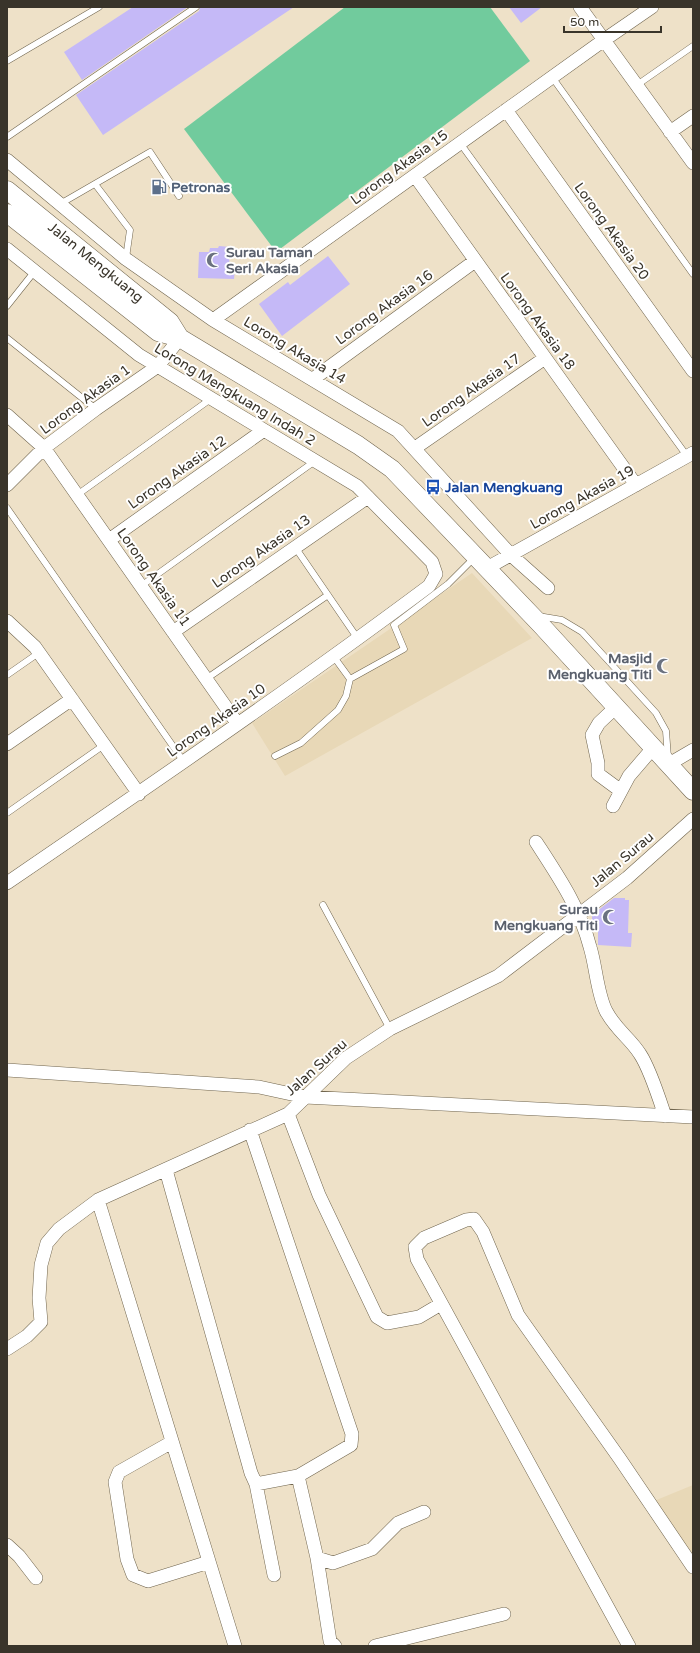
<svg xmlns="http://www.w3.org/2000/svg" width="700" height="1653" viewBox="0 0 700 1653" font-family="'Varela Round',sans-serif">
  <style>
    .built { fill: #e8d8b7 }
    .green { fill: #71cb9d }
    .building { fill: #c5b9f7 }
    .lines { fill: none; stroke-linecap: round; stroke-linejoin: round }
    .lane-casing { stroke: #70654e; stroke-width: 7 }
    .street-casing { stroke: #70654e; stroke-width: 14 }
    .secondary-casing { stroke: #70654e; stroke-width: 19 }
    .lane { stroke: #fff; stroke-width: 6 }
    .street { stroke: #fff; stroke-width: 13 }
    .secondary { stroke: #fff; stroke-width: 18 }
    .labels { text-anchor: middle; stroke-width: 4; stroke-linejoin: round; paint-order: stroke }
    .street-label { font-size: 14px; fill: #39342a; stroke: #fff }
    .service-label { font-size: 14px; font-weight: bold; fill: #4e5e75; stroke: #fff; text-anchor: start }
    .worship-label { font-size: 14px; font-weight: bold; fill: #5b616d; stroke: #fff; text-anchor: end }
    .transit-label { font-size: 14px; font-weight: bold; fill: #164399; stroke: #fff; text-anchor: start }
  </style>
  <rect width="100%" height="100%" fill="#eee1c8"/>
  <!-- built -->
  <path class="built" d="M472,573L532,638L285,776L252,723Z
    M693,1485V1562L654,1501Z"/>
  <!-- green -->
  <path class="green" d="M345,7H490L530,61L276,252L184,129Z"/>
  <!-- building -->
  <path class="building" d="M133,7H188L82,80L64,52Z
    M200,7H294L103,135L76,95L199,11Z
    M509,7H542L521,23Z
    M219,246L230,247L229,269H235L234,279L198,278L199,252H209L210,248H218Z
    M328,256L350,284L282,336L259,304L288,282L290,285Z
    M614,898H625V900H629L628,933H632L631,947L598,945V928H592V915Z"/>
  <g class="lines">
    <!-- lane casing -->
    <g class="lane-casing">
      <path id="lane" d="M7,61L99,7
        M552,77L693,274
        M637,85L693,46
        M7,137L196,7
        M460,143L687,456
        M95,184L130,230L126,258
        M60,204L150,152L179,196
        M7,306L34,272
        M7,338L96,409
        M77,495L212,398
        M7,508L184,762
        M295,547L358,639
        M141,586L315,461
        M538,616L562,620L582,632L656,713L666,731L668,758
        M334,657L350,679
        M7,675L40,652
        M206,679L328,595
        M275,756L301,743L338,710L346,696L350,679L404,649L394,625L448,584L474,558
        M7,813L104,745
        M323,905L390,1029"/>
    </g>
    <!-- street casing -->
    <g class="street-casing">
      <path id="street" d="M580,7L693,163
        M506,110L693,371
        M670,132L693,116
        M7,160L126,259L213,320L398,431L511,555L548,588
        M415,176L636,485
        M7,249L139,355L357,486L432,562L436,574L429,586C291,689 149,786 7,883
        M213,320L604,40L652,7
        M313,379L475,261
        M7,415L44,448L237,723
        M415,448L545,358
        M7,485L44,448L96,409L158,366L180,338
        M109,540L264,430
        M487,568L693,453
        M7,621L35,647L139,794
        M173,632L368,497
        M616,707L599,723L592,735L598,763V774L621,791
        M7,744L72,699
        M669,764L693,750
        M613,806L629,776L653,748
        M536,842C558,876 580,908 590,947C596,966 597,993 606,1011C616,1030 630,1038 640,1054C650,1069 659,1098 665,1116
        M7,1070L259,1087L305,1097L693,1117
        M288,1114L319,1195L377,1317L387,1323L419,1317L441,1304
        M250,1130L352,1434L351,1445L298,1476
        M166,1170L251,1473L256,1484L298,1476L317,1558L330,1641L335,1646
        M98,1200L235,1646
        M7,1349L27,1336L41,1322L39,1298L41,1265L47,1243L59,1229L98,1200L288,1114L346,1058L390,1029L498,976L627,878L693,819
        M172,1442L119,1472L115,1482L127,1559L133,1575L148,1581L209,1562
        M256,1484L274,1575
        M7,1545L19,1556L36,1578
        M317,1558L333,1563L372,1549L398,1523L424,1512
        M375,1646L504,1614
        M629,1646L417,1259L415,1247L424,1238L466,1220L474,1219L483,1232L518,1315L620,1459L693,1567"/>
    </g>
    <!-- secondary casing -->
    <g class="secondary-casing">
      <path id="secondary" d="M7,190L170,322L180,338
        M7,213L158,332L180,338L358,445L392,469L541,625L693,791"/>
    </g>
    <!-- lane -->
    <use href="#lane" class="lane"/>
    <!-- street -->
    <use href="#street" class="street"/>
    <!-- secondary -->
    <use href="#secondary" class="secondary"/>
  </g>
  <!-- icons -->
  <defs>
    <g id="fuel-bare" transform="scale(1.2)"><path d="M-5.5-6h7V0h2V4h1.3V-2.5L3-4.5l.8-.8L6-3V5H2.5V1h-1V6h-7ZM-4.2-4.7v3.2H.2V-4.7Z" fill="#5c6f8a" stroke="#fff" stroke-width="2.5" paint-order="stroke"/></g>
    <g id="mosque-bare" transform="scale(1.2)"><path d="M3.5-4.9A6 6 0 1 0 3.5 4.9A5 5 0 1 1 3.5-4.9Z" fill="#6b7280" stroke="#fff" stroke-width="2.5" paint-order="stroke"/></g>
    <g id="bus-bare" transform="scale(1.2)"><path d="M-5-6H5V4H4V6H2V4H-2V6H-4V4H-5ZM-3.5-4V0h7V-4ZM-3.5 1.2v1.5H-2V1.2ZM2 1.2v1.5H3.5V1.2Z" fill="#1a4fb4" stroke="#fff" stroke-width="2.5" paint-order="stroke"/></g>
  </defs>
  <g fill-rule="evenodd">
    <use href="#fuel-bare" x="159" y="187"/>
    <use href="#mosque-bare" x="214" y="260"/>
    <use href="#bus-bare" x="433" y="487"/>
    <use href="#mosque-bare" x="664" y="666"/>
    <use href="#mosque-bare" x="610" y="917"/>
  </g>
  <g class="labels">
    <!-- street labels -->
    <g class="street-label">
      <text transform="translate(399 167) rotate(-36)" y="5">Lorong Akasia 15</text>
      <text transform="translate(612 231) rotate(54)" y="5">Lorong Akasia 20</text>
      <text transform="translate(96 262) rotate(39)" y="5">Jalan Mengkuang</text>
      <text transform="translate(384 307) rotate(-36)" y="5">Lorong Akasia 16</text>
      <text transform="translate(538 321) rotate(54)" y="5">Lorong Akasia 18</text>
      <text transform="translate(295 350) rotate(31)" y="5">Lorong Akasia 14</text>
      <text transform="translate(471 390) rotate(-35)" y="5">Lorong Akasia 17</text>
      <text transform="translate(235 394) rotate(31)" y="5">Lorong Mengkuang Indah 2</text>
      <text transform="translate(85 399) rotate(-36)" y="5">Lorong Akasia 1</text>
      <text transform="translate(177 472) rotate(-35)" y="5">Lorong Akasia 12</text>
      <text transform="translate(582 497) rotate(-29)" y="5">Lorong Akasia 19</text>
      <text transform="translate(261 551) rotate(-35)" y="5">Lorong Akasia 13</text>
      <text transform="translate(154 577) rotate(55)" y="5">Lorong Akasia 11</text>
      <text transform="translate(216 720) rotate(-35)" y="5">Lorong Akasia 10</text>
      <text transform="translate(622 859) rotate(-40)" y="5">Jalan Surau</text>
      <text transform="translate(316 1067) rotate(-42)" y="5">Jalan Surau</text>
    </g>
    <!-- service labels -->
    <g class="service-label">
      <text x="171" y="192">Petronas</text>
    </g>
    <!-- worship labels -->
    <g class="worship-label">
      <text x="226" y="257" text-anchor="start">Surau Taman<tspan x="226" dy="16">Seri Akasia</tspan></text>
      <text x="652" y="663">Masjid<tspan x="652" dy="16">Mengkuang Titi</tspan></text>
      <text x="598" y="914">Surau<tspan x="598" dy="16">Mengkuang Titi</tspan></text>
    </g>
    <!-- transit labels -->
    <g class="transit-label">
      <text x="445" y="492">Jalan Mengkuang</text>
    </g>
  </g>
  <!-- border -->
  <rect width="700" height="1653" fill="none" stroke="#39342a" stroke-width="16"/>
  <!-- scale -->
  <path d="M564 26v6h97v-6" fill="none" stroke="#39342a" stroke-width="2"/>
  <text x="570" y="26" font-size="12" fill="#39342a" stroke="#ffffff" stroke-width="3" paint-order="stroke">50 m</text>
</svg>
